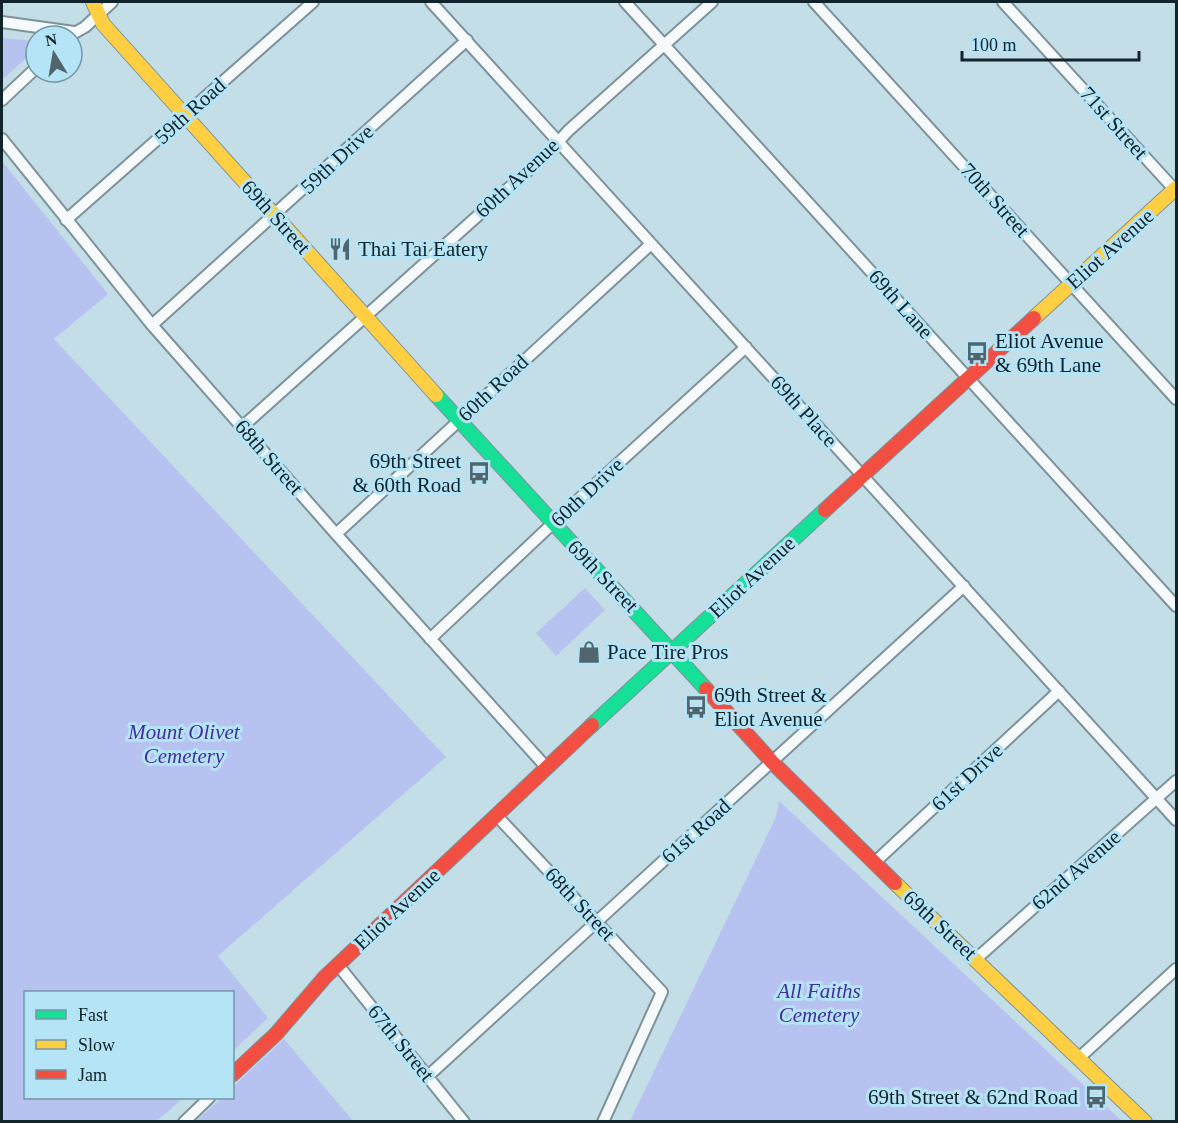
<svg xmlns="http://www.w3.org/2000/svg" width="1178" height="1123" viewBox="0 0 1178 1123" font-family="Georgia,serif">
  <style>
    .green { fill: #b7c2f1 }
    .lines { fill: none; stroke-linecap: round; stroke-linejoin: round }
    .street-casing { stroke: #7e9299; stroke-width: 14 }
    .fast-casing { stroke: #7e9299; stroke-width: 16 }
    .slow-casing { stroke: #7e9299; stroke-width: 16 }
    .jam-casing { stroke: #7e9299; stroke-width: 16 }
    .street { stroke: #f6fafc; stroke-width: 10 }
    .fast { stroke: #16e098; stroke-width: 14 }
    .slow { stroke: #ffcf43; stroke-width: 14 }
    .jam { stroke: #f24e42; stroke-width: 14 }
    .labels { text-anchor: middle; stroke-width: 6; stroke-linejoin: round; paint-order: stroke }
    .street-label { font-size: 21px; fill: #11242b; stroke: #b5e4f7 }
    .poi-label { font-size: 21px; fill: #11242b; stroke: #b5e4f7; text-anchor: start }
    .park-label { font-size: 21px; font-style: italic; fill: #442da3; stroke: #b5e4f7 }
  </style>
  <rect width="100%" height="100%" fill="#c4dee8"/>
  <!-- green -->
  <path class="green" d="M2,38L36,41V49L2,80Z
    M2,161L108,294L54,339L446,757L218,956L268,1018L233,1051L232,992H26V1098H183L157,1121H2Z
    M585,588L605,610L556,656L536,633Z
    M779,801L1122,1121H630L776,817Z
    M284,1039L353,1121H196L222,1098H232L233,1087Z"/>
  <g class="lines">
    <!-- street casing -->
    <g class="street-casing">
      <path id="street" d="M431,2L1176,820
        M625,2L1176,606
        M814,2L1176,399
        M1003,2L1175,190
        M2,22L74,32
        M69,36L85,27L112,2
        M2,100L36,68
        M2,139L152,325L336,534L546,767
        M66,220L313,2
        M152,325L467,40
        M242,427L550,151L568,131L712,2
        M336,534L651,244
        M430,639L567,510L746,347
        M497,816L662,992L603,1122
        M874,863L1059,691
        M976,959L1176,781
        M338,965L464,1122
        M1079,1058L1176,969
        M428,1076L964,586
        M184,1122L209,1098"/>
    </g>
    <!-- fast casing -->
    <g class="fast-casing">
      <path id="fast" d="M436,395L706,689
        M592,725L825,510"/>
    </g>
    <!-- slow casing -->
    <g class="slow-casing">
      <path id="slow" d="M93,2L103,24L436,395
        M1034,318L1176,188
        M895,883L1145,1122"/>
    </g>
    <!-- jam casing -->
    <g class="jam-casing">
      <path id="jam" d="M825,510L1034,318
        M706,689L772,762L895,883
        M232,1075L276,1034L325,977L592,725"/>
    </g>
    <!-- street -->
    <use href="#street" class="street"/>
    <!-- fast -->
    <use href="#fast" class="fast"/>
    <!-- slow -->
    <use href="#slow" class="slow"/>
    <!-- jam -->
    <use href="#jam" class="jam"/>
  </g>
  <!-- icons -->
  <defs>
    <g id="restaurant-bare" transform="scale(1.8)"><path d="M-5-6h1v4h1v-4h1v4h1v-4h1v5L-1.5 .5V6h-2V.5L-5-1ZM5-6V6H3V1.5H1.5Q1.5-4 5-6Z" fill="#50656d" stroke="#b5e4f7" stroke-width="2.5" paint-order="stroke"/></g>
    <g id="bus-bare" transform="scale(1.8)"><path d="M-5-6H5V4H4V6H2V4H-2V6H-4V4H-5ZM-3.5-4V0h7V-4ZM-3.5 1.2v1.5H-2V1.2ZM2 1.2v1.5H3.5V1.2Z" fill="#50656d" stroke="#b5e4f7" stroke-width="2.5" paint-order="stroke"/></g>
    <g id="shop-bare" transform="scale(1.8)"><path d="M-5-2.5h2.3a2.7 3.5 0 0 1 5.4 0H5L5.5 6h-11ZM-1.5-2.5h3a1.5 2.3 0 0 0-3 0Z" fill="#50656d" stroke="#b5e4f7" stroke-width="2.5" paint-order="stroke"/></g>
  </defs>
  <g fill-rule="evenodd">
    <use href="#restaurant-bare" x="340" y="249"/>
    <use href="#bus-bare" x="977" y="353"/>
    <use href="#bus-bare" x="479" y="473"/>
    <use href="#shop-bare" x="589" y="652"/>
    <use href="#bus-bare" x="696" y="707"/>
    <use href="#bus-bare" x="1096" y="1097"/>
  </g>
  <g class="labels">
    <!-- street labels -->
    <g class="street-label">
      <text transform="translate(190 111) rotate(-42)" y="7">59th Road</text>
      <text transform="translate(1114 123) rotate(48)" y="7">71st Street</text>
      <text transform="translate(337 159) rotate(-43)" y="7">59th Drive</text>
      <text transform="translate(517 178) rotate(-43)" y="7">60th Avenue</text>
      <text transform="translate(995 200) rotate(48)" y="7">70th Street</text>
      <text transform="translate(276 217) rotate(48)" y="7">69th Street</text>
      <text transform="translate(1110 249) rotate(-42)" y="7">Eliot Avenue</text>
      <text transform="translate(901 304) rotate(48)" y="7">69th Lane</text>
      <text transform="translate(493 388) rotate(-43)" y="7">60th Road</text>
      <text transform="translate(804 411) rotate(48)" y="7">69th Place</text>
      <text transform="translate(269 457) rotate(49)" y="7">68th Street</text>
      <text transform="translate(587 492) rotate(-43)" y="7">60th Drive</text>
      <text transform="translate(603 576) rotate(46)" y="7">69th Street</text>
      <text transform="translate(752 577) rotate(-43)" y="7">Eliot Avenue</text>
      <text transform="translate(967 777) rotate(-43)" y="7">61st Drive</text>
      <text transform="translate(696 831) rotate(-42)" y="7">61st Road</text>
      <text transform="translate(1076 870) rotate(-41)" y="7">62nd Avenue</text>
      <text transform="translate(580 904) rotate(47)" y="7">68th Street</text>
      <text transform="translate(397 909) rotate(-43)" y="7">Eliot Avenue</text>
      <text transform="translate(940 925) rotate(43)" y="7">69th Street</text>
      <text transform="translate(401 1043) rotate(51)" y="7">67th Street</text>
    </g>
    <!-- poi labels -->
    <g class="poi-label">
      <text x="358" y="256">Thai Tai Eatery</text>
      <text x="995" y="348">Eliot Avenue<tspan x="995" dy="24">&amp; 69th Lane</tspan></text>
      <text x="461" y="468" text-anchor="end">69th Street<tspan x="461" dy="24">&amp; 60th Road</tspan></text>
      <text x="607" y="659">Pace Tire Pros</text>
      <text x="714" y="702">69th Street &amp;<tspan x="714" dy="24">Eliot Avenue</tspan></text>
      <text x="1078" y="1104" text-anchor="end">69th Street &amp; 62nd Road</text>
    </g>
    <!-- park labels -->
    <g class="park-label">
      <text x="184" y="739">Mount Olivet<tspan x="184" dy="24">Cemetery</tspan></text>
      <text x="819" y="998">All Faiths<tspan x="819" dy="24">Cemetery</tspan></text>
    </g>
  </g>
  <!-- border -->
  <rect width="1178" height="1123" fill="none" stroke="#11242b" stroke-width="6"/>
  <!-- legend -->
  <rect x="24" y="991" width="210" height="108" fill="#b5e4f7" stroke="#7397a5" stroke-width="1.5"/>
  <rect x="36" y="1010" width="30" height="9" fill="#16e098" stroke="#7397a5" stroke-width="1.5"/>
  <text x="78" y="1021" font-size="18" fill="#11242b">Fast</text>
  <rect x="36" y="1040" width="30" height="9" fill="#ffcf43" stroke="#7397a5" stroke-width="1.5"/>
  <text x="78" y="1051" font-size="18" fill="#11242b">Slow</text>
  <rect x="36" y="1070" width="30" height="9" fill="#f24e42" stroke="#7397a5" stroke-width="1.5"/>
  <text x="78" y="1081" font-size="18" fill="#11242b">Jam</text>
  <!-- north arrow -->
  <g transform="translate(54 54) rotate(349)"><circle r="28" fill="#b5e4f7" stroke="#7397a5" stroke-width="1.5"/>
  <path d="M0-4.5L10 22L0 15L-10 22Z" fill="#50656d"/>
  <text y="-9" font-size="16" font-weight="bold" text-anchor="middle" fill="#11242b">N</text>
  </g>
  <!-- scale -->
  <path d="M962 51v9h177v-9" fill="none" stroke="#11242b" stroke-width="3"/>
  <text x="971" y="51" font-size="18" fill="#11242b" stroke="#b5e4f7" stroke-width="4.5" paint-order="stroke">100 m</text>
</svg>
